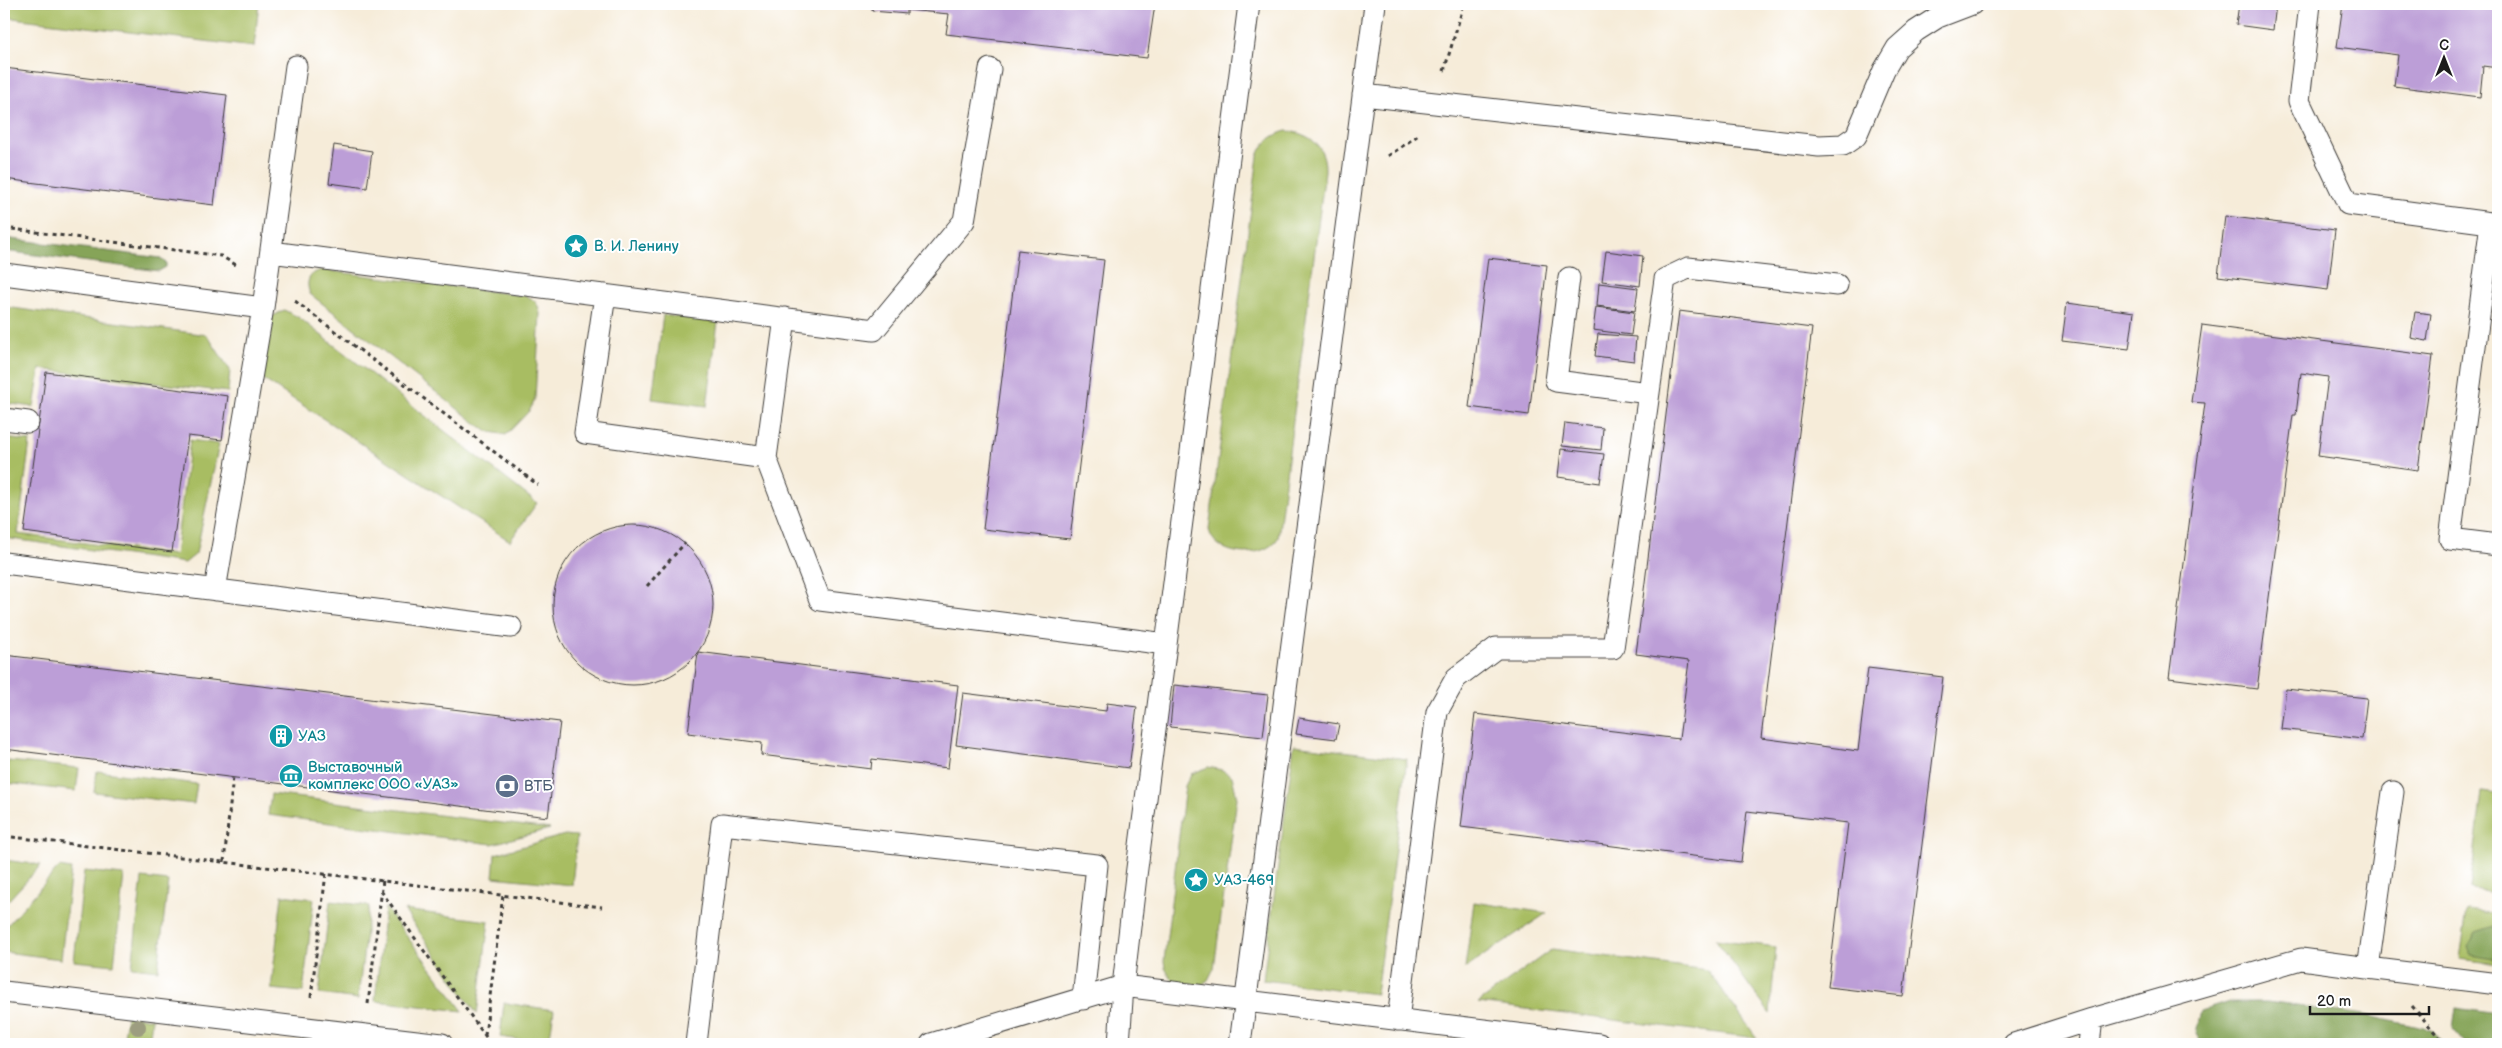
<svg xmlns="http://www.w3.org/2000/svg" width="2502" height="1048" viewBox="0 0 2502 1048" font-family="'Balsamiq Sans',sans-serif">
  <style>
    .green { fill: #a8bd62; stroke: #626c3f }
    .forest { fill: #86a458; stroke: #51603a }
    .building { fill: #bc9ed7 }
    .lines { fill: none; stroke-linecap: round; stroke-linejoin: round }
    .lane-casing { stroke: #3d3b38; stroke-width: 23 }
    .path { stroke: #3d3b38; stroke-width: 3; stroke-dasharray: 4 4; stroke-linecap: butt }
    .lane { stroke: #fff; stroke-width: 21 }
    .tree { fill: #9d9d80 }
    .labels { text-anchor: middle; stroke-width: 4; stroke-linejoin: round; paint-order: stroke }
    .culture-label { font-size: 15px; fill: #0d838f; stroke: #fff; text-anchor: start }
    .service-label { font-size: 15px; fill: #4e5e75; stroke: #fff; text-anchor: start }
  </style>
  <rect width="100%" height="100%" fill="#fff"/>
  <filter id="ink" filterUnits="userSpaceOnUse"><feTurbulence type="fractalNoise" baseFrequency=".02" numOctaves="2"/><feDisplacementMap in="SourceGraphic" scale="10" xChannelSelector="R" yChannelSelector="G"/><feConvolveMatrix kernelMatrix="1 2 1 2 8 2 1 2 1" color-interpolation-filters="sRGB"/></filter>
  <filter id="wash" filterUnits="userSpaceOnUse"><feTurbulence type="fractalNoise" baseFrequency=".0096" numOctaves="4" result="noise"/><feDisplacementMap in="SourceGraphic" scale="20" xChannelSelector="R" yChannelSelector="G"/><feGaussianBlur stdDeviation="1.12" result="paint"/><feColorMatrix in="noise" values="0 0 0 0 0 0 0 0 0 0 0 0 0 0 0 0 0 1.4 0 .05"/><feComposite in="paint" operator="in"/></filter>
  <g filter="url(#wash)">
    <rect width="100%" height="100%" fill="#f6ecd9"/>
    <!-- green -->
    <path class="green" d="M4,4H259L254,47L4,17Z
      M1286,131C1310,133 1326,146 1325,171L1278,538C1264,561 1213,557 1209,529L1258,156C1263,142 1272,135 1286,131Z
      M322,270L527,296C535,300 539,305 540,314L535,398L530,410L506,435L486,431L310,294C305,281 309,273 322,270Z
      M5,307L207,335L230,370L228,392L40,369L34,407L4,403Z
      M284,310L298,317L537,503L510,541L258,376L269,318Z
      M663,315L718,322L707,406L652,399Z
      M4,438L30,441L18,534L175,555L190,440L219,444L196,554L185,563L4,538Z
      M1294,745L1407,759L1376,994L1263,980Z
      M8,761L79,768L76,791L5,783Z
      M1208,767L1222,770L1232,776L1237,798L1214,968L1208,980L1202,985L1173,982L1165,968L1164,961L1185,786L1191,774Z
      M97,771L197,784L194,804L94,792Z
      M2482,792L2498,794V892L2470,889Z
      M271,794L550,829L492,844L268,815Z
      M565,835L577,836L572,885L493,877L495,854Z
      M4,860L41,865L4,905Z
      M59,867L71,869L61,959L4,952V929Z
      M84,871L124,875L114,965L74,961Z
      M142,878L168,881L158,970L132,967Z
      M282,895L314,899L303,992L271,989Z
      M330,901L369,906L358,999L319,994Z
      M1474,902L1547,913L1465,968Z
      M385,907L463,1011L375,1001Z
      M404,910L489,921L477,1014Z
      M2467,910L2498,914V964L2460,959Z
      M1715,939L1776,947L1770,1014Z
      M1552,949L1707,970L1757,1038L1478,1003Z
      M504,1003L554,1010L549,1044L500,1037Z
      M127,1015L152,1019L149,1044H123Z"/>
    <!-- forest -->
    <path class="forest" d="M4,238L161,258L166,263V267L159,271L4,251Z
      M2498,925V960L2471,955L2468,947L2476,932Z
      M2229,1002H2267L2364,1015L2432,1030L2444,1044H2202L2196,1033L2201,1011Z
      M2456,1008L2498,1014V1044H2466L2453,1029Z"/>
    <g id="blocks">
      <!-- building -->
      <path class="building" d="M873,4H1155L1147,58L946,34L949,14L907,10V14L872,11Z
        M2239,4H2276L2273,30L2236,25Z
        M2343,4H2498V68L2483,66L2480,97L2394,86L2398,55L2337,47Z
        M4,68L227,95L214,205L4,179Z
        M334,145L372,151L367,188L329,183Z
        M2225,216L2335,230L2328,290L2218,276Z
        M1018,250L1104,260L1070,539L983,529Z
        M1606,251L1643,256L1640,286L1602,281Z
        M1488,258L1547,265L1529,415L1469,407Z
        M1599,283L1638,288L1635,311L1597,306Z
        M2067,303L2134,312L2129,349L2062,341Z
        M1596,307L1634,312L1631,335L1593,330Z
        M1679,311L1812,328L1761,738L1858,751L1868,668L1943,677L1903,996L1828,987L1848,823L1747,811L1741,862L1461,827L1475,714L1679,739L1689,661L1636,654Z
        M2415,312L2431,314L2427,341L2411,338Z
        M2202,325L2433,356L2418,470L2318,456L2328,377L2301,373L2296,415H2293L2257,689L2169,678L2205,403L2191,402Z
        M1598,334L1636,337L1634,361L1595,356Z
        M46,372L228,396L222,440L188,436L172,552L24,532Z
        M1565,423L1603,428L1601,450L1562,446Z
        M1561,449L1604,454L1600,483L1558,477Z
        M553 605a80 80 0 1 1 160 0a80 80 0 1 1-160 0Z
        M698,652L958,685L948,768L872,759L871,769L761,755L762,743L688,733Z
        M4,655L560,722L548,817L4,749Z
        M1174,685L1268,695L1263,737L1170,727Z
        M2286,689L2367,698L2362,739L2281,729Z
        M963,693L1106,711L1107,703L1137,707L1129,768L956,745Z
        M1299,718L1339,724L1336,739L1296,734Z
        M2497,742H2498V770H2494Z"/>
    </g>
  </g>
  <g filter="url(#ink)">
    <use href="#blocks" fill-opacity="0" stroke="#3d3b38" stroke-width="1"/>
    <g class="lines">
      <!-- lane casing -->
      <g class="lane-casing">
        <path id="lane" d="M2310,4L2299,101L2348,204L2498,224
          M1363,95L1819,146L1843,145L1856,136L1884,70L1897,48L1916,31L1938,17L1972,4
          M2491,223L2450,539L2498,545
          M271,252L874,330L964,221L990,69
          M4,274L263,308
          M1569,278L1556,381L1649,393
          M605,295L585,433L766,458L785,318
          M4,419L28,422
          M766,458L820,600L1166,644
          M4,563L511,627
          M215,590L263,308L296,66
          M2368,968L2498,984
          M4,992L442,1044
          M1398,1020L1437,712L1456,678L1496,648H1613L1665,279L1688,268L1837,285
          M696,1044L722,824L1097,865L1083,999
          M931,1044L1123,986L1599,1044
          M1119,1044L1123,986L1136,876L1249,4
          M1240,1044L1375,4
          M2014,1044L2092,1019L2301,959L2368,968L2393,792
          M2089,1044L2092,1019"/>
      </g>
      <!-- path -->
      <path class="path" d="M1444,71L1464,4
        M1388,156L1420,134
        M4,228L221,256L236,265
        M295,301L538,485
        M647,586L685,543
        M4,836L602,907
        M224,862L233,777
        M381,891L491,1044
        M311,997L326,873
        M368,1004L383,880
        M2412,1006L2445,1044
        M485,1035L503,895"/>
      <!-- lane -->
      <use href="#lane" class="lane"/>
    </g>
    <!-- trees -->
    <circle class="tree" cx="138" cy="1027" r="8"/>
  </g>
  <!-- icons -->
  <defs>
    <g id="sight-disc" transform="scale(1.25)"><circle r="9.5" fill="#0f9aa8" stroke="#fff"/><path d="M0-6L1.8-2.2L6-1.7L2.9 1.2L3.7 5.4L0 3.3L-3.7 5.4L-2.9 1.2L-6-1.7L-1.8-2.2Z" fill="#fff"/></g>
    <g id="building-disc" transform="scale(1.25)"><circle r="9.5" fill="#0f9aa8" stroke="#fff"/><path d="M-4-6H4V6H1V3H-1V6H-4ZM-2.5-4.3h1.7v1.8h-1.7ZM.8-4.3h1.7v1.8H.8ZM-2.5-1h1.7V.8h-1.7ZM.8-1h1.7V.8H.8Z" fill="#fff"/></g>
    <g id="museum-disc" transform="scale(1.25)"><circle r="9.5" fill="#0f9aa8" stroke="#fff"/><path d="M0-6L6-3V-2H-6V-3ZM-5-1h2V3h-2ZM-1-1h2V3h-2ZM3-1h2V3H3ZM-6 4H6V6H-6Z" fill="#fff"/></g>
    <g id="bank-disc" transform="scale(1.25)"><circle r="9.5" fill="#5c6f8a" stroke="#fff"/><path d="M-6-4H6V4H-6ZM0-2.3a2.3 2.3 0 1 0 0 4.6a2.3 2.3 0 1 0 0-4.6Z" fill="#fff"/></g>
  </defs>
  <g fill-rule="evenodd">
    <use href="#sight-disc" x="576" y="246"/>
    <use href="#building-disc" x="281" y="736"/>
    <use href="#museum-disc" x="291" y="776"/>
    <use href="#bank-disc" x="507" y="786"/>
    <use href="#sight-disc" x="1196" y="880"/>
  </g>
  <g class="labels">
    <!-- culture labels -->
    <g class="culture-label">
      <text x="594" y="251">В. И. Ленину</text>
      <text x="298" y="741">УАЗ</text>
      <text x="308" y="772">Выставочный<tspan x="308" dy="17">комплекс ООО «УАЗ»</tspan></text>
      <text x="1214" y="885">УАЗ-469</text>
    </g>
    <!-- service labels -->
    <g class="service-label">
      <text x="524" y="791">ВТБ</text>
    </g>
  </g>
  <!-- margin -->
  <rect width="2502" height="1048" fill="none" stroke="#fff" stroke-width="20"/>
  <!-- north arrow -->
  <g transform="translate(2444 58)" stroke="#ffffff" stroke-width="4" paint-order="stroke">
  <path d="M0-4L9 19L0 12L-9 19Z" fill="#1c1c1c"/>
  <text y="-8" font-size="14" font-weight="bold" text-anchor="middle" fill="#1c1c1c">С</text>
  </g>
  <!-- scale -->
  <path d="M2310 1006v8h119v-8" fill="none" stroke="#1c1c1c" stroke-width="2.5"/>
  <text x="2317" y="1006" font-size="15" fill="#1c1c1c" stroke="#ffffff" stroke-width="4" paint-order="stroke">20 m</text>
</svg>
